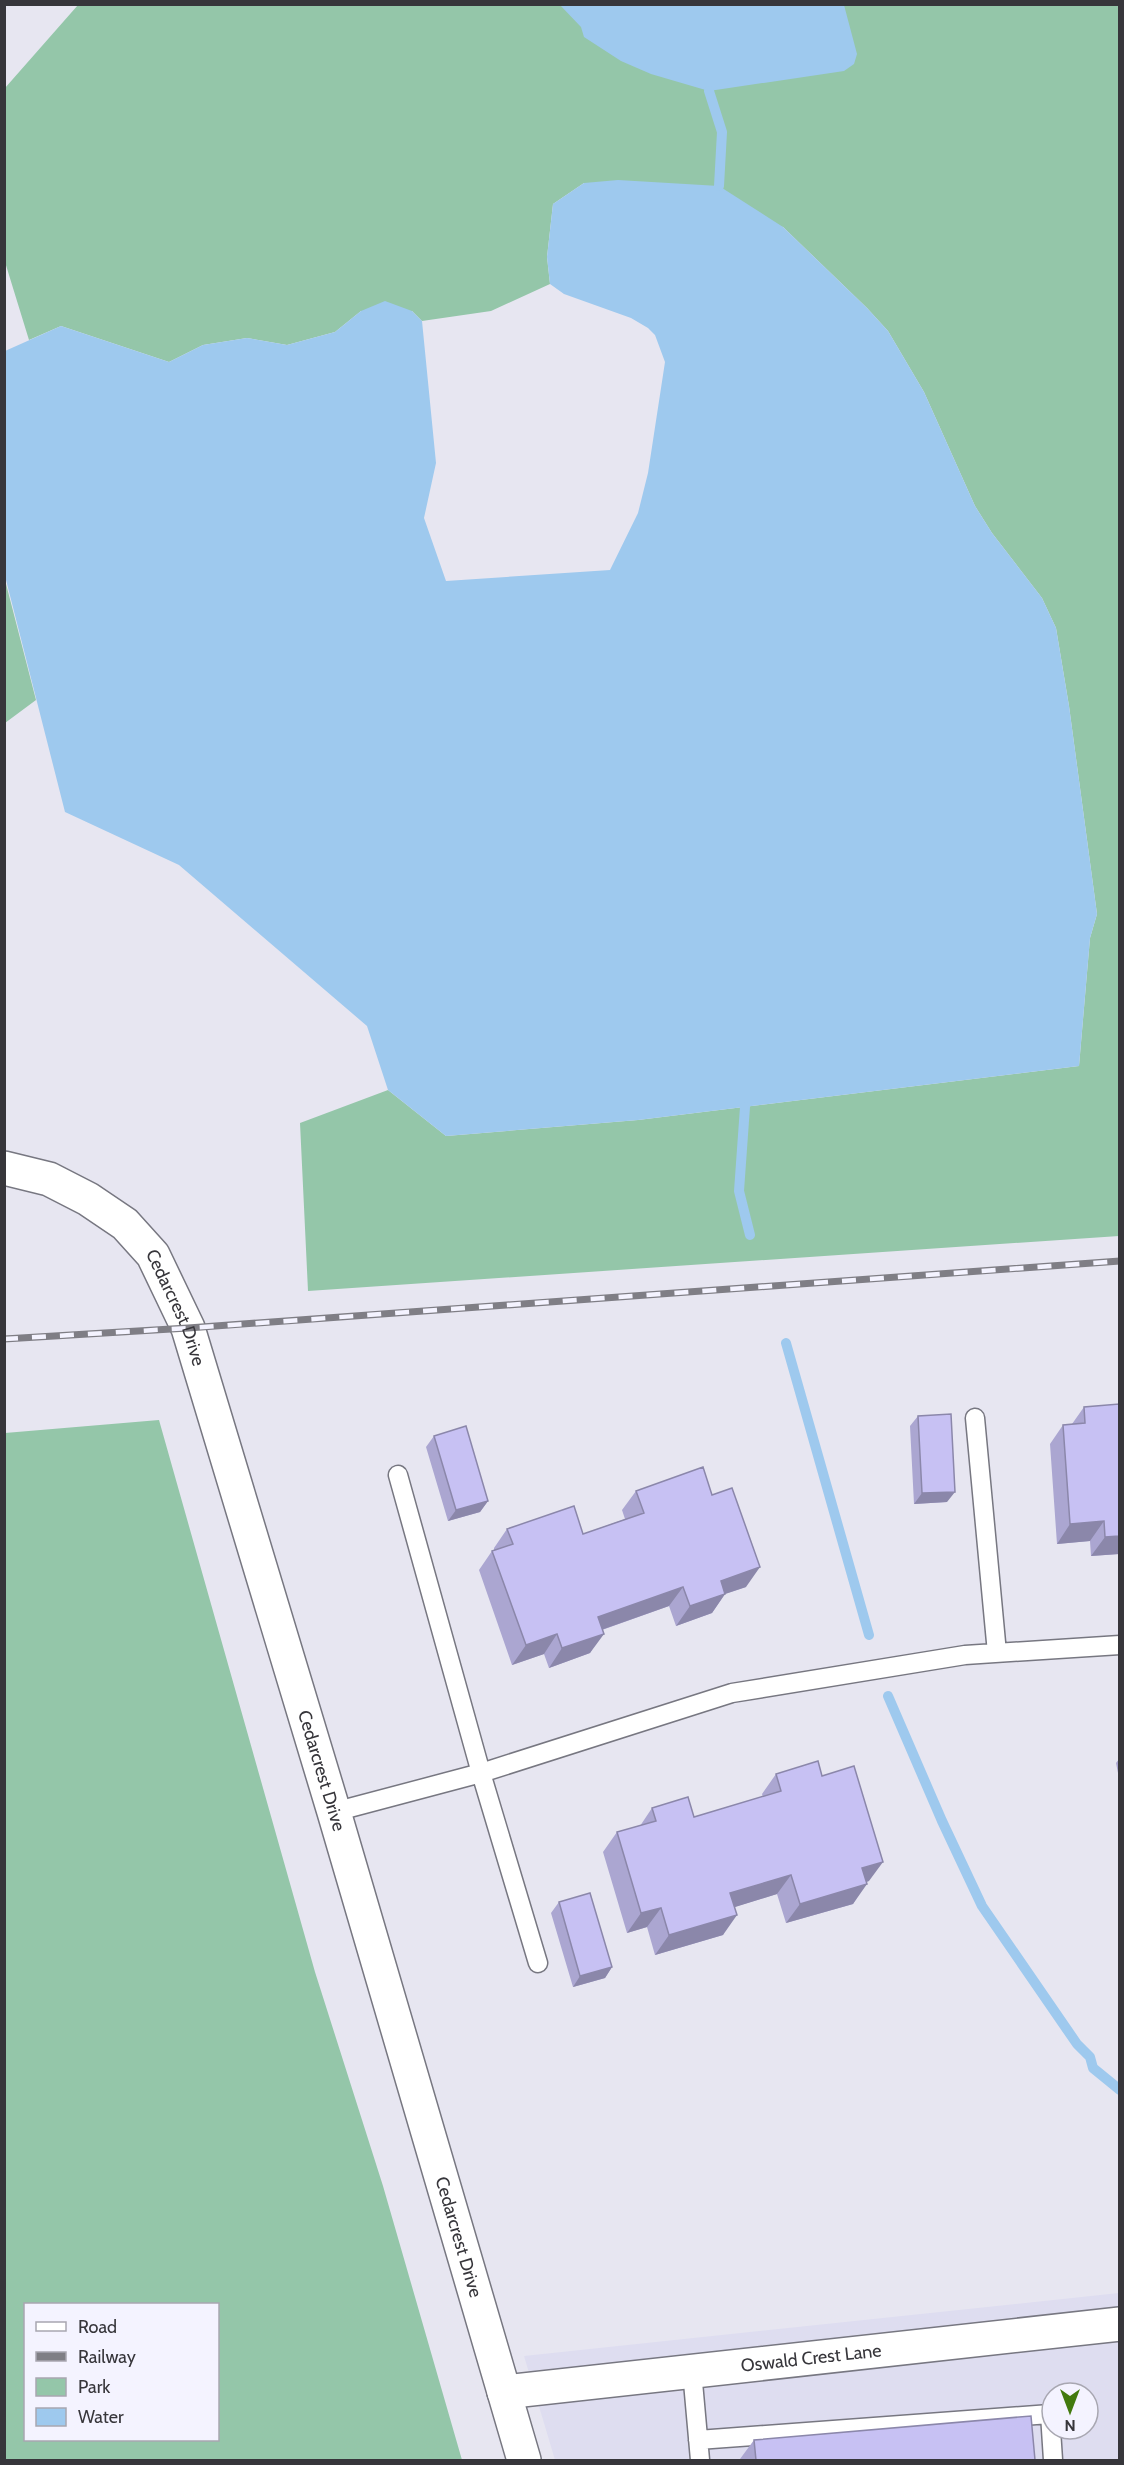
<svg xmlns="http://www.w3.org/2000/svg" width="1124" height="2465" viewBox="0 0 1124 2465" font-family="Cabin,sans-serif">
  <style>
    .built { fill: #deddf0; fill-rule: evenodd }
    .green { fill: #94c6a9; fill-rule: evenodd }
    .water { fill: #9ec9ee }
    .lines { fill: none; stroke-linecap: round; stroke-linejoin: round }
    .stream { stroke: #9ec9ee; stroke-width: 10 }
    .service-casing { stroke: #777781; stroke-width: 21 }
    .minor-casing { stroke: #777781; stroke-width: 36 }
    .tertiary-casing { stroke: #777781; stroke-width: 36 }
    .service { stroke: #fff; stroke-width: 18 }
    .minor { stroke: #fff; stroke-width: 33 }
    .tertiary { stroke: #fff; stroke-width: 33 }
    .rail-casing { stroke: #7f7e85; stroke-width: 7 }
    .rail { stroke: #f4f3ff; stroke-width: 4.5; stroke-dasharray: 14; stroke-linecap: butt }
    .wall { fill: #aba6d1 }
    .shaded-wall { fill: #8b87aa }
    .building { fill: #c7c1f3; stroke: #8b87aa; stroke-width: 1.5 }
    .labels { text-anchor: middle; stroke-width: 4.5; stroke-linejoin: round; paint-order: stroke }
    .street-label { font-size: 18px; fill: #37363b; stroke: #f4f3ff }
  </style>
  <rect width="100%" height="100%" fill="#e7e6f1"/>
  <!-- built -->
  <path class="built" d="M1119,2293V2460H555L524,2356ZM1052,2393H1088V2429H1052Z"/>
  <!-- green -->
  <path class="green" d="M78,5H1119V1236L308,1291L300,1123L388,1090L446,1136L638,1120L1079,1066L1090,938L1097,914L1069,706L1056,628L1042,598L992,533L975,506L924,392L888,331L867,308L783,227L584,183L553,204L547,257L550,284L491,311L422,321L412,311H361L335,332L287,345L247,338L203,345L169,362L61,326L29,340L5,262V88Z
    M4,576L36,700L5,723H4Z
    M159,1420L315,1972L383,2186L462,2460H5V1433ZM26,2304H218V2440H26Z"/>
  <!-- water -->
  <path class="water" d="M560,5H844L857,54L854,64L844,71L709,91L651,74L621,61L584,37L581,27Z
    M618,180L719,186L783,227L867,308L888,331L924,392L975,506L992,533L1042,598L1056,628L1069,706L1097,914L1090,938L1079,1066L638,1120L446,1136L388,1090L367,1026L179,865L65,812L5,576V351L61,326L169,362L203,345L247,338L287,345L335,332L361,311L385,301L412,311L422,321L436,463L424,518L446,581L610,570L638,513L648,473L665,362L655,335L648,328L631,318L564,294L550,284L547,257L553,204L584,183Z"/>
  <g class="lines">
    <!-- stream -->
    <path class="stream" d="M709,91L722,132L719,186
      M745,1107L739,1191L750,1235
      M786,1343L869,1635
      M888,1696L942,1821L982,1906L1077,2044L1090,2057L1093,2068L1120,2090"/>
    <!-- service casing -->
    <g class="service-casing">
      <path id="service" d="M975,1418L997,1653
        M398,1475L481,1773L538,1963
        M334,1812L481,1773L732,1693L965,1655L1120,1645
        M692,2371L700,2460
        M698,2440L1050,2414L1053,2460"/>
    </g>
    <!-- minor casing -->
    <g class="minor-casing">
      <g id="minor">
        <path id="s1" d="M504,2392L1120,2324"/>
      </g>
    </g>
    <!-- tertiary casing -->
    <g class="tertiary-casing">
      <g id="tertiary">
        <path id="s2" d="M4,1168L49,1179L88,1199L125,1224L153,1255L188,1328L334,1812L524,2460"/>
      </g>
    </g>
    <!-- service -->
    <use href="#service" class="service"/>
    <!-- minor -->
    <use href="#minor" class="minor"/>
    <!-- tertiary -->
    <use href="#tertiary" class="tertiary"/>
    <!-- rail casing -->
    <g class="rail-casing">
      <path id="rail" d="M4,1339L188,1328L1120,1261"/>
    </g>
    <!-- rail -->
    <use href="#rail" class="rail"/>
  </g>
  <!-- wall -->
  <path class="wall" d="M1084,1407L1119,1554L1091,1556L1090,1541L1057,1544L1050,1444L1063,1425L1072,1424Z
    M918,1416L947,1502L914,1504L910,1426Z
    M434,1436L488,1501L480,1512L448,1521L426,1447Z
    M636,1491L712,1495L746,1587L725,1594L712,1613L676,1626L669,1606L602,1630L590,1653L549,1668L544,1654L512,1665L479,1570L492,1551L494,1550V1548L507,1529L583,1534L625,1519L622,1510Z
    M1119,1759V1778L1116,1763Z
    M776,1774L822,1776L869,1881L866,1882L853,1904L786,1923L777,1894L734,1907L723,1935L655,1955L647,1927L627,1933L603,1852L617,1832L640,1826L652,1808L694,1817L763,1797L762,1794Z
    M559,1902L612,1967L605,1978L573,1987L551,1913Z
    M754,2440L1035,2460H740V2459Z"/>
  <!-- shaded-wall -->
  <path class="shaded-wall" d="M955,1492L947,1502L914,1504L922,1493Z
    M488,1501L480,1512L448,1521L456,1510Z
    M1104,1521L1090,1541L1057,1544L1070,1524Z
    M1119,1536V1554L1091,1556L1105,1537Z
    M760,1567L746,1587L725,1594L712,1613L676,1626L690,1606L721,1581Z
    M683,1587L669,1606L584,1636L598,1617Z
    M557,1634L544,1654L512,1665L526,1645Z
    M604,1634L590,1653L549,1668L562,1648Z
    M883,1862L869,1881L849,1888L862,1868Z
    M791,1875L777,1894L716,1913L730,1893Z
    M867,1884L853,1904L786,1923L800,1904Z
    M661,1908L647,1927L627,1933L641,1913Z
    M737,1915L723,1935L655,1955L669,1935Z
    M612,1967L605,1978L573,1987L580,1976Z"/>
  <!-- building -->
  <path class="building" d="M1119,1404V1536L1105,1537L1104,1521L1070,1524L1063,1425L1085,1423L1084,1407Z
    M951,1414L955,1492L922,1493L918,1416Z
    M466,1426L488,1501L456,1510L434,1436Z
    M703,1467L712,1495L732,1488L760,1567L721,1581L725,1594L690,1606L683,1587L598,1617L604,1634L562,1648L557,1634L526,1645L492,1551L513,1544L507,1529L574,1506L583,1534L644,1513L636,1491Z
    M818,1761L822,1776L854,1766L883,1862L862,1868L867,1884L800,1904L791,1875L730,1893L737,1915L669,1935L661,1908L641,1913L617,1832L656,1821L652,1808L688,1797L694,1817L781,1791L776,1774Z
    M590,1893L612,1967L580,1976L559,1902Z
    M1031,2416L1035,2460H756L754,2440Z"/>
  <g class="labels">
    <!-- street labels -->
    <g class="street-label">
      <text dy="6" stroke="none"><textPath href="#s2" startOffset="234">Cedarcrest Drive</textPath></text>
      <text dy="6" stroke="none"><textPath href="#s2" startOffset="720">Cedarcrest Drive</textPath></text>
      <text dy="6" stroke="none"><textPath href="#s2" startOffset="1206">Cedarcrest Drive</textPath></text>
      <text dy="6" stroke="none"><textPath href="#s1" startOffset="309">Oswald Crest Lane</textPath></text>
    </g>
  </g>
  <!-- border -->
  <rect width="1124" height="2465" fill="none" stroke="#37363b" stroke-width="12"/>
  <!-- legend -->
  <rect x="24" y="2303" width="195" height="138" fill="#f4f3ff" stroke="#a8a7b1" stroke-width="1.5"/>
  <rect x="36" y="2322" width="30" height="9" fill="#ffffff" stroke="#a8a7b1" stroke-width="1.5"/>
  <text x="78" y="2333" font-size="18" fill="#37363b">Road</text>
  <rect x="36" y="2352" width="30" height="9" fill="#7f7e85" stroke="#a8a7b1" stroke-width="1.5"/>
  <text x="78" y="2363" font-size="18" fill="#37363b">Railway</text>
  <rect x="36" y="2378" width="30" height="18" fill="#94c6a9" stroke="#a8a7b1" stroke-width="1.5"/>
  <text x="78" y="2393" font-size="18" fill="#37363b">Park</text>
  <rect x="36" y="2408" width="30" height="18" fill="#9ec9ee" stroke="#a8a7b1" stroke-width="1.5"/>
  <text x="78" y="2423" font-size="18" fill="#37363b">Water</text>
  <!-- north arrow -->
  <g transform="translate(1070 2411) rotate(180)"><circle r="28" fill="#f4f3ff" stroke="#a8a7b1" stroke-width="1.5"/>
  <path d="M0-4.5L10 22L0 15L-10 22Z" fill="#427a0e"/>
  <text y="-9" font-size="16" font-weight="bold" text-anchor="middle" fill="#37363b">N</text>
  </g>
</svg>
